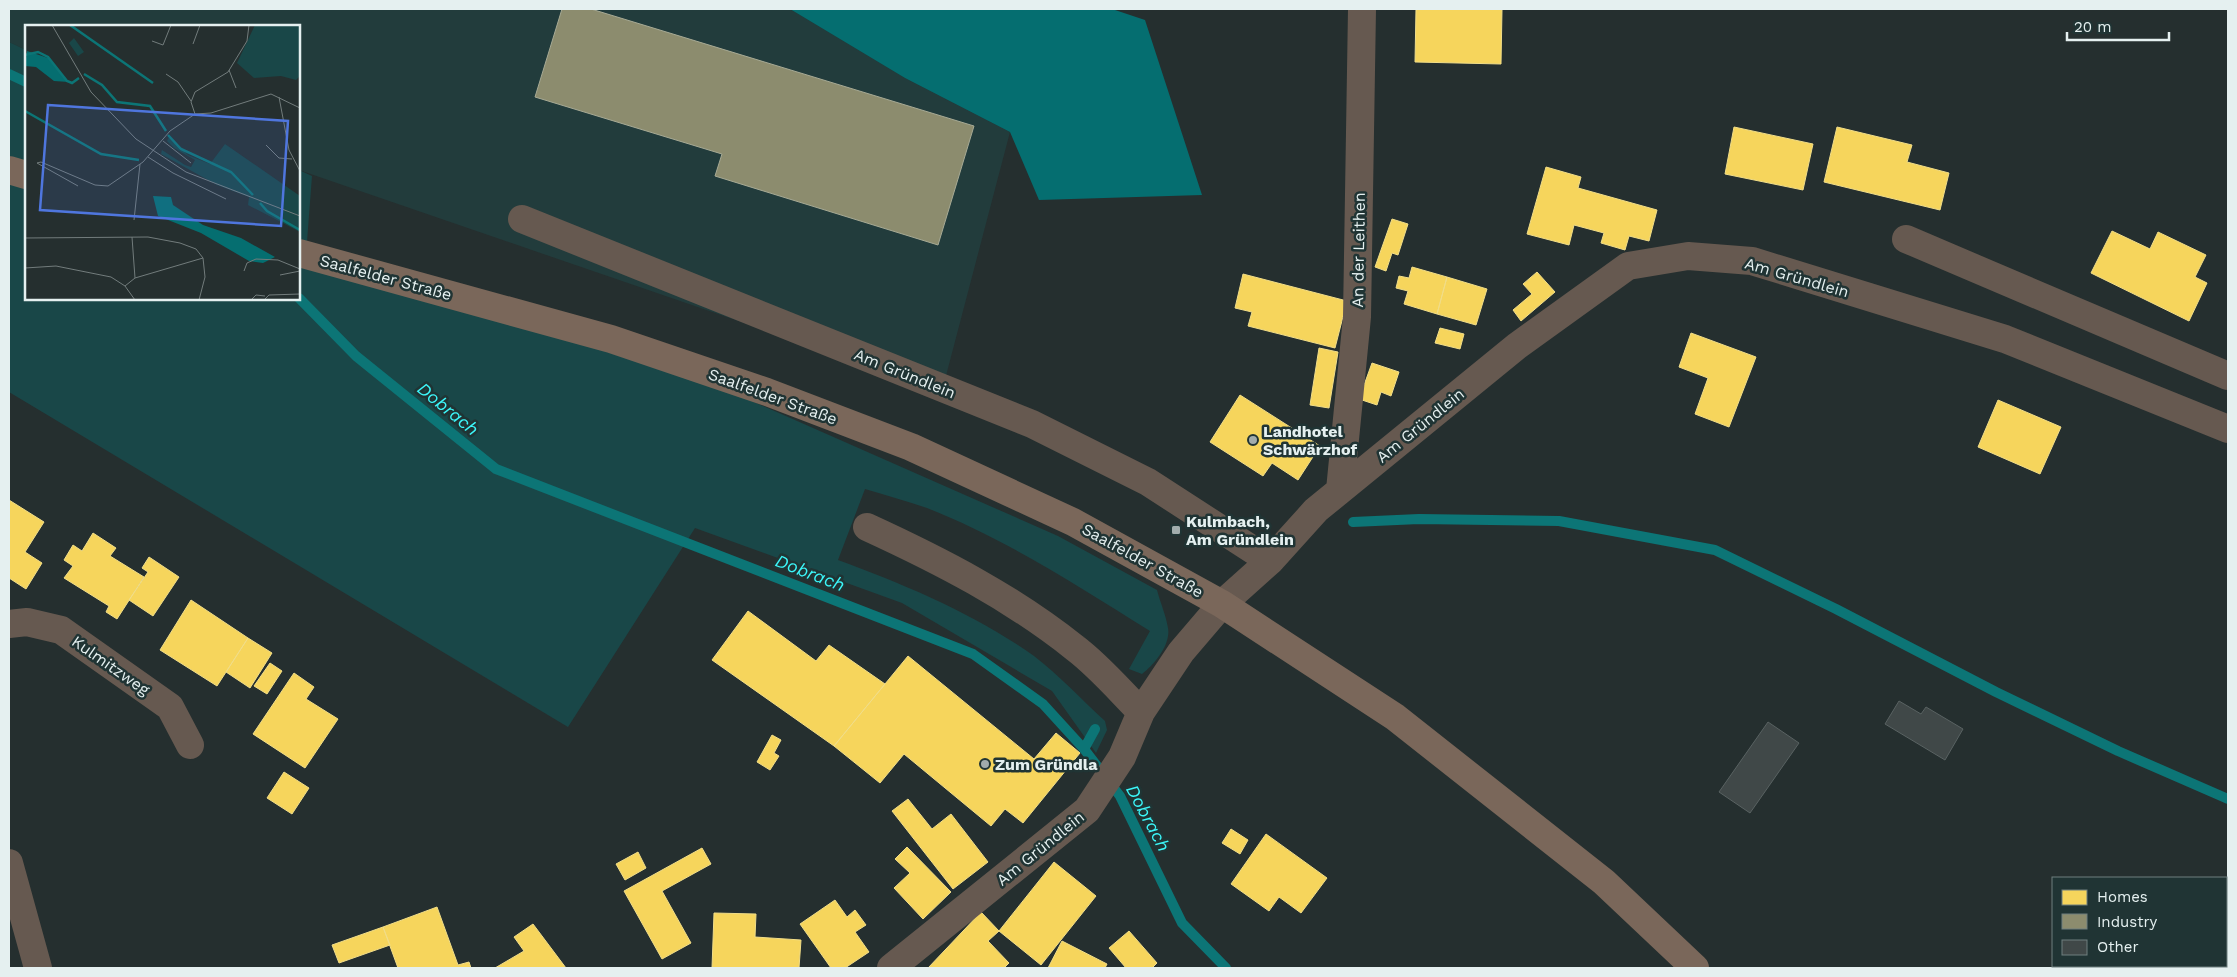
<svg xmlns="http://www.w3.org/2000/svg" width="2237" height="977" viewBox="0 0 2237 977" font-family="'Work Sans',sans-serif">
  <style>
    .built { fill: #223c3c }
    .green { fill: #194748 }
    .forest { fill: #056e70 }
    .homes { fill: #f6d55c; stroke: #f1dd88 }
    .industry { fill: #8c8c6e; stroke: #a7aa95 }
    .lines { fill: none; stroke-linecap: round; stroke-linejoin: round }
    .stream { stroke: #0c7576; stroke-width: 10 }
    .building { fill: #404848; stroke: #596262 }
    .minor { stroke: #665950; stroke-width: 28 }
    .major { stroke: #7a675a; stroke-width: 28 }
    .poi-dot { fill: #a2acac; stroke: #203434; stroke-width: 2 }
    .labels { text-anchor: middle; stroke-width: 5; stroke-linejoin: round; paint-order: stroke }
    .street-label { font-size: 16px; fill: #e5f0f0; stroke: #203434 }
    .poi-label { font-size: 16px; font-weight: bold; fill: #e5f0f0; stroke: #203434; text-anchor: start }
    .water-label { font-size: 18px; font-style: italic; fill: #3cf6f9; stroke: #203434 }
    .inset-river { fill: none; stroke: #0c7576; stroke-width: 2.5 }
    .inset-road { fill: none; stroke: #727c7c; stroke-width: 1 }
    .view { fill: #4f76de; fill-opacity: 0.15; stroke: #4f76de; stroke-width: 2.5 }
    .inset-edge { fill: none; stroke: #e5f0f0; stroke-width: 2.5 }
  </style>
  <rect width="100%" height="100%" fill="#252f2f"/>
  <!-- built -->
  <path class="built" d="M9,9H790L905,78L1010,132L942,391L299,170V26H26V50L9,42Z"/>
  <!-- green -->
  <path class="green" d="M9,42L26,50V299H299V170L312,176L306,255L611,339L1058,536L1157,590C1160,602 1166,615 1168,628C1171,645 1154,665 1142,674L1129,669L1150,631C1078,586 1006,539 927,508C907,501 885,495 865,489L838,560C906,585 975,614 1034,656C1059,675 1082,700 1105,721L1107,730L1096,753L1052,691L902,603L695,528L568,727L9,392Z"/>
  <!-- forest -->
  <path class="forest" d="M790,9H1112L1145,20L1202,195L1039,200L1010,132L905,78Z"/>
  <!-- homes -->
  <path class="homes" d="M1416,9H1502L1501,64L1415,62Z
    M1734,127L1813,144L1803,190L1725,174Z
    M1837,127L1912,145L1907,162L1949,173L1940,210L1824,182Z
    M1546,167L1581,177L1578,188L1657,210L1649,241L1629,236L1625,250L1601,243L1604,233L1574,225L1569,245L1527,234Z
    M1392,219L1408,224L1398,255L1392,253L1386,271L1375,267Z
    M2112,231L2150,249L2158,232L2206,255L2195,277L2207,283L2189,321L2091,273Z
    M1412,267L1447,277L1437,314L1404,304L1408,291L1396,288L1399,276L1409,278Z
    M1537,272L1555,292L1521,321L1513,310L1532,294L1523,284Z
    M1243,274L1347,301L1335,348L1248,326L1252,312L1235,308Z
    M1447,277L1487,289L1476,325L1437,314Z
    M1440,328L1464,334L1460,349L1435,343Z
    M1691,333L1756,357L1729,427L1695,414L1708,378L1679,367Z
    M1319,348L1338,352L1329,408L1310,405Z
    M1372,363L1399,372L1391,396L1381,392L1377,405L1359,399Z
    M1240,395L1320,446L1298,480L1272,463L1263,476L1210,442Z
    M1998,400L2061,427L2040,474L1978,447Z
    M9,500L44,522L25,552L42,563L26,589L9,578Z
    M93,533L116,548L110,556L144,577L117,619L106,612L109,606L64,578L73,566L64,560L73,545L82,551Z
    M149,557L179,577L153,616L129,600L148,572L142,568Z
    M191,600L248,638L217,686L160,650Z
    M748,611L816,661L829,645L885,684L834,746L712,660Z
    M248,638L272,653L250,688L226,672Z
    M908,656L1034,759L1056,733L1080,753L1023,823L1005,809L991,826L904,754L880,783L834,746Z
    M270,663L282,671L267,694L254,686Z
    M294,673L314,687L306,699L338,719L305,768L253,734Z
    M772,735L781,740L774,753L779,756L770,770L757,762Z
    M284,772L309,788L292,814L267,798Z
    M908,799L932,829L951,814L988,862L953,889L892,811Z
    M1231,829L1248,840L1240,854L1222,843Z
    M1266,834L1327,878L1301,913L1279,897L1269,911L1231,884Z
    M907,847L951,892L923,919L894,888L910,873L895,859Z
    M702,848L711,864L662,891L691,943L662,959L624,891Z
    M638,852L646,868L625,880L616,864Z
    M1054,862L1096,896L1041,965L999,931Z
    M835,900L847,917L855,910L866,925L855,932L869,952L845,968H831L800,924Z
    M437,907L458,965L469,962L471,968H398L383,927Z
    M981,912L999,931L988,941L1009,963L1004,968H928Z
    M714,913L756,914L755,937L801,940L799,968H712Z
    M533,924L566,968H495L524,951L514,937Z
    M383,927L390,945L339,963L332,945Z
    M1129,931L1157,963L1152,968H1126L1109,948Z
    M1062,941L1107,964L1105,968H1048Z"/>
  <!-- industry -->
  <path class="industry" d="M562,9H591L974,126L938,245L715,176L722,154L535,97Z"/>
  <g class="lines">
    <!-- stream -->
    <path class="stream" d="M9,74L26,82
      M299,298L356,356L496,469L973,654L1043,704L1084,749L1120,796L1182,923L1226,968
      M1353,522L1419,519L1559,521L1715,550L1836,609L1996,692L2118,751L2228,799
      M1084,749L1095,729"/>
  </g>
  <!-- building -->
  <path class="building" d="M1899,701L1921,714L1926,707L1963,729L1945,760L1885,724Z
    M1768,722L1799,743L1750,813L1719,792Z"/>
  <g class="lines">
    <!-- minor -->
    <path class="minor" d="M522,219L1032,424L1148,482L1270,561
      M1906,239L2228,376
      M1340,490L1357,317L1362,9
      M867,527C941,561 1011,597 1075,648C1099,666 1120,691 1141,712
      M9,624L27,622L61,630L170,707L190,745
      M9,863L38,968
      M891,968L1087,810L1122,757L1141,712L1181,652L1222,604L1270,561L1316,510L1517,346L1628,266L1688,256L1752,261L2005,339L2228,429"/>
    <!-- major -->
    <path class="major" d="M9,170L26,175
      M299,253L611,339L767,392L911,447L1073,522L1222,604L1395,717L1604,882L1695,968"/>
  </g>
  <!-- markers -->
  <g class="poi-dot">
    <circle cx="1253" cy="440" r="5"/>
    <rect x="1171" y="525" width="10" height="10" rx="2.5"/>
    <circle cx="985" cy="764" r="5"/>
  </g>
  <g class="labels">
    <!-- street labels -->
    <g class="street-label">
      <text transform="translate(1358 250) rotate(-89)" y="6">An der Leithen</text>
      <text transform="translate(386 277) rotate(15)" y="6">Saalfelder Straße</text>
      <text transform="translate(1797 277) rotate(16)" y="6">Am Gründlein</text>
      <text transform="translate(905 373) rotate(22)" y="6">Am Gründlein</text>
      <text transform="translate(773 396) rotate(20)" y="6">Saalfelder Straße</text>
      <text transform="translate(1420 425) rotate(-39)" y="6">Am Gründlein</text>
      <text transform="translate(1143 560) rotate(29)" y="6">Saalfelder Straße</text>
      <text transform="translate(111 665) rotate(35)" y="6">Kulmitzweg</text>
      <text transform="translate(1040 848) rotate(-39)" y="6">Am Gründlein</text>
    </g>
    <!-- poi labels -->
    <g class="poi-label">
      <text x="1263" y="437">Landhotel<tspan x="1263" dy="18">Schwärzhof</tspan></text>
      <text x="1186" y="527">Kulmbach,<tspan x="1186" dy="18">Am Gründlein</tspan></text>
      <text x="995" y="770">Zum Gründla</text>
    </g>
    <!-- water labels -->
    <g class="water-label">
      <text transform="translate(448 409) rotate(39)" y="6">Dobrach</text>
      <text transform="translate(810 573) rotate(21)" y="6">Dobrach</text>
      <text transform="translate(1148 818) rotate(62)" y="6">Dobrach</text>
    </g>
  </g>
  <!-- overview -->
  <g transform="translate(25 25)">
    <rect width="275" height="275" fill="#252f2f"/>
    <path d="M230,0H275V51L271,55L256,51L229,53L212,38ZM49,13L59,27L53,31L44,18ZM144,112L163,130L185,139L200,119L275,171V207L223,180L224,172L192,160L136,129L138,120L137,125L160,140L166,142L170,135L149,123L142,116Z" fill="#194748"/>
    <path d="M2,26L23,33L44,57L29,56L11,42L0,41ZM128,171L146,172L148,180L178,200L216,213L250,232L238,238L224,236L176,208L133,191Z" fill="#056e70"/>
    <path class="inset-river" d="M45,0L128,58M0,30L13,27L23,32L42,56L47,58L54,53M59,49L77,60L92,77L125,81L141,106M0,86L76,129L114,135M143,110L156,124L206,147L228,170M235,178L242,186L275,205"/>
    <path class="inset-road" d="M27,0L66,67L111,114L161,147L275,191M127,16L138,20L146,0M168,19L175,0M204,45L211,63M141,49L153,57L166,76M254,72L264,125L275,146M170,89L166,77L170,67L203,47L222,16L224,0M138,116L166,138M241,120L254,133L267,134M123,132L148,148L201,174M53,161L12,138L16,137L70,160L83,161L118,137L145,106L170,89L186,88L246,69L275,83M109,195L115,139M107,212L110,253M0,213L123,212L155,218L171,224L178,233L180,252L174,275M0,243L31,241L86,252L100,261L110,275M219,246L222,238L231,234L253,235L275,244M255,250L275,246M100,261L110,253L178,233M226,275L231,270L240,271M239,275L244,270L275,269"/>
    <path class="view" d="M23,80L263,96L256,201L15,185Z"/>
    <rect width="275" height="275" class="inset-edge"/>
  </g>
  <!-- border -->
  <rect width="2237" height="977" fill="none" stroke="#e5f0f0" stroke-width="20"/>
  <!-- legend -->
  <rect x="2052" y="877" width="175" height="90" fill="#203434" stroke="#6f7f7f"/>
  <rect x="2062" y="890" width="25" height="15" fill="#f6d55c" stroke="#6f7f7f"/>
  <text x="2097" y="902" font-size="15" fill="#e5f0f0">Homes</text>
  <rect x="2062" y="914" width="25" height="15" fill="#8c8c6e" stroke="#6f7f7f"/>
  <text x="2097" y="927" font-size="15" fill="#e5f0f0">Industry</text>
  <rect x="2062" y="940" width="25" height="15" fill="#404848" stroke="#6f7f7f"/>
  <text x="2097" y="952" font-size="15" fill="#e5f0f0">Other</text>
  <!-- scale -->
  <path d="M2067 32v8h102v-8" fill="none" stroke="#e5f0f0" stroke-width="2.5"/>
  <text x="2074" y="32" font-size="15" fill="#e5f0f0" stroke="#203434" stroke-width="4" paint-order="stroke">20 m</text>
</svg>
